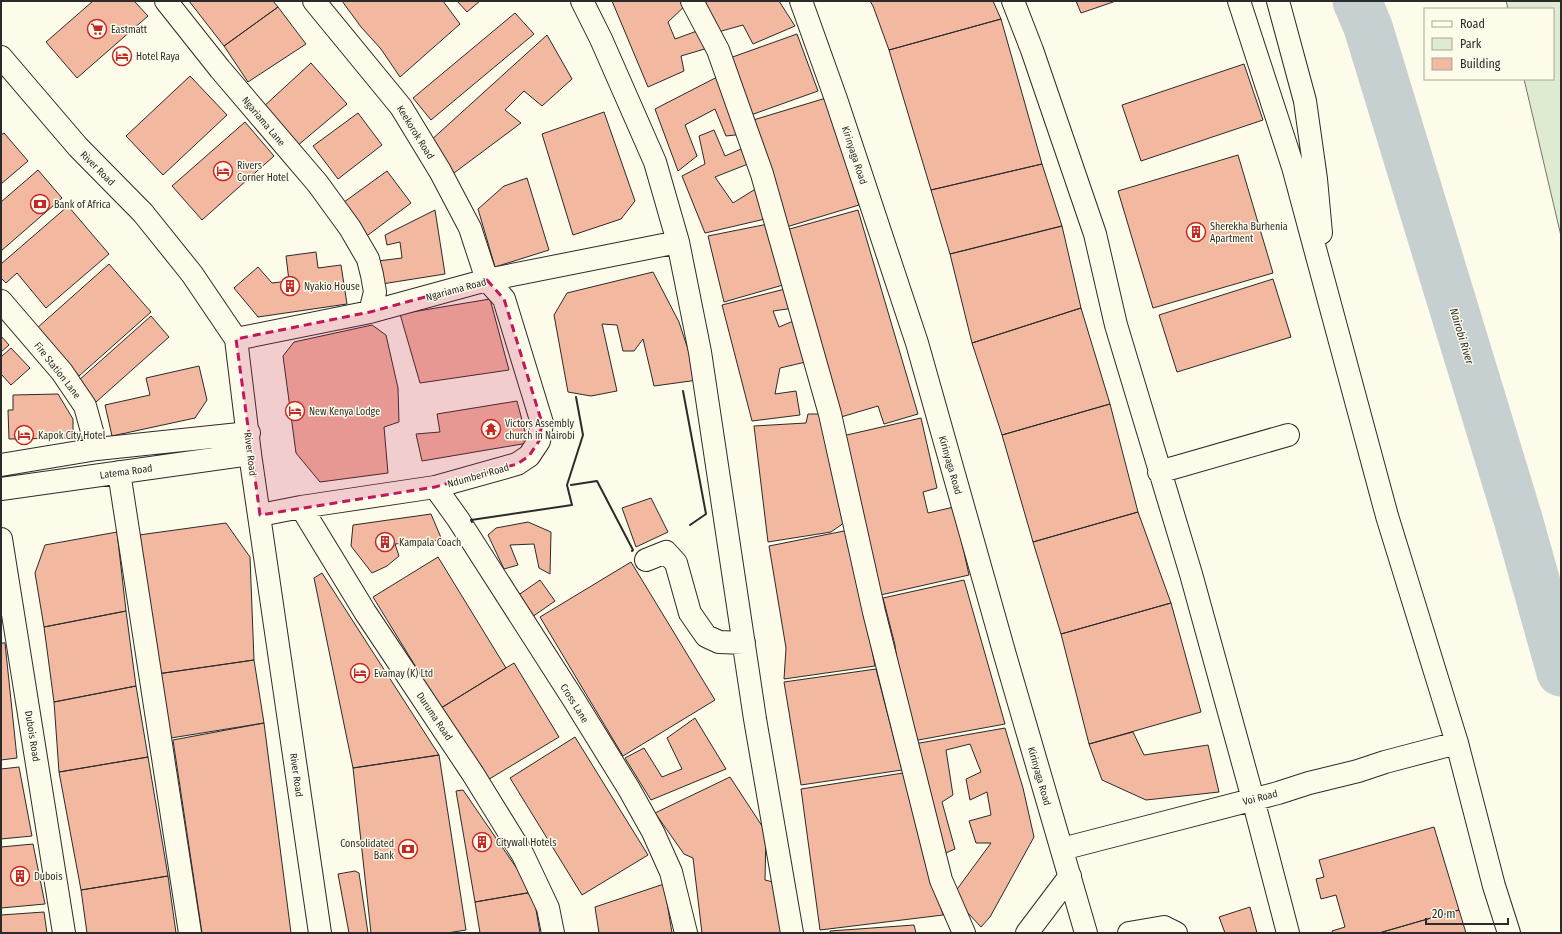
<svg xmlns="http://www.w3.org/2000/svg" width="1562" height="934" viewBox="0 0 1562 934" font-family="'Fira Sans Condensed',sans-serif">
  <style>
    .green { fill: #deebd1; stroke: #74746e }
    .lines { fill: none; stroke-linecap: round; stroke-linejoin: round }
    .river { stroke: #c7d0d0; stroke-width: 49 }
    .building { fill: #f2b8a0; stroke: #2b2b2b }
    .minor-casing { stroke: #2b2b2b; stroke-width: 24 }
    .major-casing { stroke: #2b2b2b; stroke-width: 24 }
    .minor { stroke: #fdfbea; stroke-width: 22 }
    .major { stroke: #fdfbea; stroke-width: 22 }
    .wall { stroke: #2b2b2b; stroke-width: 2 }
    .marked { fill: #c2185b; fill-opacity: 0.2; stroke: #c2185b; stroke-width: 3; stroke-dasharray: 8 5; stroke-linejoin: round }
    .labels { text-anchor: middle; stroke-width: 3; stroke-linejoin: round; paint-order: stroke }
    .poi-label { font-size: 10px; fill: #2b2b2b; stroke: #fdfbea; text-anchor: start }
    .street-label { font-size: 10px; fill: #2b2b2b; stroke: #fdfbea }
    .water-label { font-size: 11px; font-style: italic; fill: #2b2b2b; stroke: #fdfbea }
  </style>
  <rect width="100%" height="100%" fill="#fdfbea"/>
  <!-- green -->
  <path class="green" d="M1506,1H1561V236L1524,79H1553V9H1508Z"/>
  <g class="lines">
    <!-- river -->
    <path class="river" d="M1357,1L1368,27L1518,519L1561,672"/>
  </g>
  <!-- building -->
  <path class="building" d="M93,1H134L148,16L77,78L46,42Z
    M189,1H273L278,7L224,46Z
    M342,1H443L460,24L400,77L381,49L361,27Z
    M457,1H480L467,12Z
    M612,1H686L687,4L668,22L675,39L697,31L708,48L681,56L684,71L648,87Z
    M707,1H779L795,26L753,44L743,25L718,32L703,3Z
    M870,1H993L1001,19L889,50L873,6Z
    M1076,1H1116L1081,13Z
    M278,7L306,44L248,82L224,46Z
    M515,13L534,34L431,120L413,98Z
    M1001,19L1042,164L931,190L889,50Z
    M797,34L818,91L748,116L727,59Z
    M547,35L572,79L542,106L524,91L505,110L521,123L454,173L429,142Z
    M311,63L347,104L297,146L262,108Z
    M1244,64L1263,120L1141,161L1122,105Z
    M721,75L744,134L726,136L715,109L685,125L697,156L678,171L655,109Z
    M190,76L227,115L163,175L126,136Z
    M826,98L859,205L783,228L750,121Z
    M604,112L635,201L621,219L573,235L542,134Z
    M358,113L382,145L338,179L313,146Z
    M245,122L274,156L202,220L172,186Z
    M714,130L725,156L748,146L753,162L715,177L733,203L757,188L765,219L705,233L682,176L705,164L699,136Z
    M4,133L28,161L1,184V135Z
    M1238,155L1273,273L1153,308L1118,191Z
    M1042,164L1062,226L950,254L931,190Z
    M38,170L62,198L1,251V202Z
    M387,171L411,203L364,238L340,205Z
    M527,178L549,250L495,267L478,209L504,186Z
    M68,206L109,254L46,308L17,273L6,283L1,278V264Z
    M435,210L445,274L382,284L378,261L402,258L400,242L387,245L385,235Z
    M858,210L918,414L884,424L878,406L841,417L786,230Z
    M768,224L783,285L724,302L708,236Z
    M1062,226L1081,308L972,343L950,254Z
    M316,252L318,268L341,265L347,304L258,317L234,288L258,267L272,283L289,281L286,256Z
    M109,264L151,312L79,376L37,328Z
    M653,272L679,322L698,380L654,386L643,339L634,351H623L617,325L602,324L617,391L591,396L568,392L554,315L567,293Z
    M1273,279L1291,337L1177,372L1159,315Z
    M785,289L794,308L773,311L779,327L798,319L810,361L780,368L775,394L796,391L800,415L752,421L722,305Z
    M490,299L509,370L420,383L400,314Z
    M1081,308L1110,404L1002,435L972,343Z
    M151,316L169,337L96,402L78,381Z
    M372,325L386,335L398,388L399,422L384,427L388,473L320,482L296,453L283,356L294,342Z
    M1,336L9,345L1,352Z
    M11,348L30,368L11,385L1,374V357Z
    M199,366L207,400L195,418L112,436L105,405L150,395L146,378Z
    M58,394L73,419V438L9,439L8,410H13V395Z
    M517,401L528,443L422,461L416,434L440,432L437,414Z
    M1110,404L1138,512L1033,542L1002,435Z
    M808,414H820L848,520L831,532L768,542L754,426L806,423Z
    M921,418L937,488L923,492L928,513L954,507L969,575L876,596L838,437Z
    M651,498L668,532L636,547L622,508Z
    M1138,512L1171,603L1061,634L1033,542Z
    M431,514L442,540L395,544L399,556L387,566L372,573L351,546L353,525Z
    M528,522L551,532L550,574L539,568L534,544L510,545L518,565L504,569L488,535L496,528Z
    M226,523L250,557L254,660L157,674L139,535Z
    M849,530L875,666L784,679L786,648L769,546Z
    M117,532L126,611L44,627L35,573L45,545Z
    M438,557L506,668L441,708L373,597Z
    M631,562L715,700L623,756L540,617Z
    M322,573L439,755L353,768L314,578Z
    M540,580L555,601L532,617L517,596Z
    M964,580L1005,724L913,741L900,685L895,645L883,598Z
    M1171,603L1201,712L1089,744L1061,634Z
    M126,611L136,686L54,702L44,627Z
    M1,643H5L17,758L1,760Z
    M254,660L264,723L171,738L157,674Z
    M514,663L559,737L486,781L441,708Z
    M876,669L902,770L801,785L784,682Z
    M136,686L148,757L59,772L54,702Z
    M695,718L726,769L651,800L625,758L644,748L662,777L682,769L667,738Z
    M264,723L291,933H202L173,740Z
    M1005,728L1023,788L1034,837L990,917L981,927L952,896L991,843H976L969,821L991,815L987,792L970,800L966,779L981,772L970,744L946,750L953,795L942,802L955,849L941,855L914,744Z
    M1133,732L1144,755L1208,745L1219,792L1146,800L1102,780L1089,744Z
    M575,737L648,855L582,895L510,778Z
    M439,755L466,930L447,933H371L353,768Z
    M148,757L168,876L81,890L59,772Z
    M19,767L32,836L1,839V769Z
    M903,773L943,915L820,930L801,789Z
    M730,777L766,832L765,880L777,883L786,933H702L693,858L684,854L655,813Z
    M463,790L533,892L475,902L456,791Z
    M1434,827L1459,910L1379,933H1333L1332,931L1345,927L1336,895L1321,899L1316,879L1324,877L1319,860Z
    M33,844L45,904L1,908V847Z
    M355,871L359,873L368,933H349L338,874Z
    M168,876L176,933H87L81,890Z
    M664,884L672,933H599L595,907Z
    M533,892L540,933H480L475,902Z
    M1250,907L1257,933H1225L1219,917Z
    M1459,910L1466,933H1379Z
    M44,912L47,933H1V915Z
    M914,925L916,933H830V931Z"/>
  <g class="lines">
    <!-- minor casing -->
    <g class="minor-casing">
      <path id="minor" d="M166,1L220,69L318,184L350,228L368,259L372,275L375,292L370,312
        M582,1L601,39L655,162L678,242L700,352L755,719L792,933
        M692,1L718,50L762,174L830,414L874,612L941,880L964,933
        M801,1L836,99L917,343L1005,655L1086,933
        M1013,1L1032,50L1095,234L1116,325L1191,574L1253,799L1288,933
        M1239,1L1293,167L1387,516L1457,743L1494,886L1509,933
        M1278,1L1305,101L1316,179L1321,233
        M1,301L62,372L85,406L97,449
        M236,339L370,312L487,280L678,242
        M1,465L97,449L249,433
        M119,472L190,933
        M1159,472L1288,435
        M435,487L458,519L574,700L629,789L653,832L671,872L686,933
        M1,489L250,454
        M301,507L365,612L473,774L523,855L548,908L553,933
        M260,515L301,507L435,487L517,464L529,456L539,441L542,423L504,299L487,280L470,228L440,171L401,107L314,1
        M1,539L64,933
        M646,560L666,552L676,563L690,613L706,636L719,642L744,643
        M1062,849L1278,793L1309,783L1358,771L1385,762L1457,743
        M1027,933L1070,876
        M1129,933L1164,927L1176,933"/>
    </g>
    <!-- major casing -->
    <g class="major-casing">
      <path id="major" d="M1,57L78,147L143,213L192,274L236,339L250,454L320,933"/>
    </g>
    <!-- minor -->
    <use href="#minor" class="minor"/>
    <!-- major -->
    <use href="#major" class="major"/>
    <!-- wall -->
    <path class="wall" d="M683,391L706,514L690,525
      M571,485L597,481L633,550L632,551
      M472,522L471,520L572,505L567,485L583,435L576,397"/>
  </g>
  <!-- marked area -->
  <path class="marked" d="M487,280L504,299L542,423L539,441L529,456L517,464L435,487L260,515L236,339L370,312Z"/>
  <!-- icons -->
  <defs>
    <g id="supermarket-ring" transform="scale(1)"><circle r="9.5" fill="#fdfbea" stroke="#c62828" stroke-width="1.5"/><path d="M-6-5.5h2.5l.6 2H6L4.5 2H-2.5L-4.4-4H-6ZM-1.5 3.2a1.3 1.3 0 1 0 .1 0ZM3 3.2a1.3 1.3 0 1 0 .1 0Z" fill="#c62828"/></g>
    <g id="hotel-ring" transform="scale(1)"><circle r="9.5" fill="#fdfbea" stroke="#c62828" stroke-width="1.5"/><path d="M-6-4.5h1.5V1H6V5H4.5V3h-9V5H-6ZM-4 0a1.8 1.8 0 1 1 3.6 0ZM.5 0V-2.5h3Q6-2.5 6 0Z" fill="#c62828"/></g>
    <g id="bank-ring" transform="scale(1)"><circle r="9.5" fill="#fdfbea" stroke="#c62828" stroke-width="1.5"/><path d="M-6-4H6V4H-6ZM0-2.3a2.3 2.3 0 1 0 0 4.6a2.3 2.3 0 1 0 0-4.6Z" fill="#c62828"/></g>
    <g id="building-ring" transform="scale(1)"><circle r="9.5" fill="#fdfbea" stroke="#c62828" stroke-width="1.5"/><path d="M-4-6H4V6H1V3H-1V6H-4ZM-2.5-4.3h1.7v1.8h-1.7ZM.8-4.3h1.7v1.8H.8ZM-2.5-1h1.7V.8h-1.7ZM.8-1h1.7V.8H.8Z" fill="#c62828"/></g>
    <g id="temple-ring" transform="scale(1)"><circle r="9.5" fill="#fdfbea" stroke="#c62828" stroke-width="1.5"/><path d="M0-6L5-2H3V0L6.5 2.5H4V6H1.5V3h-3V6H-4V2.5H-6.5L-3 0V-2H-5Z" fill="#c62828"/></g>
  </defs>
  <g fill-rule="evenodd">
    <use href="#supermarket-ring" x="97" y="29"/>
    <use href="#hotel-ring" x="122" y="56"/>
    <use href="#hotel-ring" x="223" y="171"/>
    <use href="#bank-ring" x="40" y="204"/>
    <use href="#building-ring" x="1196" y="232"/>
    <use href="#building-ring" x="290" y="286"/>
    <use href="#hotel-ring" x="295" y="411"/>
    <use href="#temple-ring" x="491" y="429"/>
    <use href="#hotel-ring" x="24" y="435"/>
    <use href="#building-ring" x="385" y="542"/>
    <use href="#hotel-ring" x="360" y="673"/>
    <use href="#building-ring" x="482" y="842"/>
    <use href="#bank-ring" x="408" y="849"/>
    <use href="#building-ring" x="20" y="876"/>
  </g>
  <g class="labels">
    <!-- poi labels -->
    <g class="poi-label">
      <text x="111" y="33">Eastmatt</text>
      <text x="136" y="60">Hotel Raya</text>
      <text x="237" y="169">Rivers<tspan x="237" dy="12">Corner Hotel</tspan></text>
      <text x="54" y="208">Bank of Africa</text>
      <text x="1210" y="230">Sherekha Burhenia<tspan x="1210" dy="12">Apartment</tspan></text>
      <text x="304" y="290">Nyakio House</text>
      <text x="309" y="415">New Kenya Lodge</text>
      <text x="505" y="427">Victors Assembly<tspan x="505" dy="12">church in Nairobi</tspan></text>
      <text x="38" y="439">Kapok City Hotel</text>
      <text x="399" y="546">Kampala Coach</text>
      <text x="374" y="677">Evamay (K) Ltd</text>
      <text x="496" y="846">Citywall Hotels</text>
      <text x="394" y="847" text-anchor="end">Consolidated<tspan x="394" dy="12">Bank</tspan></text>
      <text x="34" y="880">Dubois</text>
    </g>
    <!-- street labels -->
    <g class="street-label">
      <text transform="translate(264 121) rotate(50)" y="4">Ngariama Lane</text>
      <text transform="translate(416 132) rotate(58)" y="4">Keekorok Road</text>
      <text transform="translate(855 155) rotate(72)" y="4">Kirinyaga Road</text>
      <text transform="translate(98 168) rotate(45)" y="4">River Road</text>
      <text transform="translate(456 289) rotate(-15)" y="4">Ngariama Road</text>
      <text transform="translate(58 370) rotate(52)" y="4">Fire Station Lane</text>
      <text transform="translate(251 454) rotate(83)" y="4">River Road</text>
      <text transform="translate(951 465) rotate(74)" y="4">Kirinyaga Road</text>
      <text transform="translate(126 471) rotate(-8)" y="4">Latema Road</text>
      <text transform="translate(478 475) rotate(-16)" y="4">Ndumberi Road</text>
      <text transform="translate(575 703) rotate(58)" y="4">Cross Lane</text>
      <text transform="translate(435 716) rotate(56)" y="4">Duruma Road</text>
      <text transform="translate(33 736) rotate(81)" y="4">Dubois Road</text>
      <text transform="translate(297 775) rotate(82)" y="4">River Road</text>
      <text transform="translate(1040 776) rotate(74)" y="4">Kirinyaga Road</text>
      <text transform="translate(1260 797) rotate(-14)" y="4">Voi Road</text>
    </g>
    <!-- water labels -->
    <g class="water-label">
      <text transform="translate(1462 336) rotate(73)" y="4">Nairobi River</text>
    </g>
  </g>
  <!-- border -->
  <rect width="1562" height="934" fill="none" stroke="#2b2b2b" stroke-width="4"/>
  <!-- legend -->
  <rect x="1424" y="8" width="130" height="72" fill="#fdfbea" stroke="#a9a89e"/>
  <rect x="1432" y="21" width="20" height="6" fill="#fdfbea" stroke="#a9a89e"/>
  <text x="1460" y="28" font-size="12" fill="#2b2b2b">Road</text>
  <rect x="1432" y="38" width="20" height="12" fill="#deebd1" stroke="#a9a89e"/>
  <text x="1460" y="48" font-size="12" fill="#2b2b2b">Park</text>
  <rect x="1432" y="58" width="20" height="12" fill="#f2b8a0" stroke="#a9a89e"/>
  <text x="1460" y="68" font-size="12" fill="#2b2b2b">Building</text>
  <!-- scale -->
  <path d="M1426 918v6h82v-6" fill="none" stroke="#2b2b2b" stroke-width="2"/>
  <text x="1432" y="918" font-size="12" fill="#2b2b2b" stroke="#fdfbea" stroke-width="3" paint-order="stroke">20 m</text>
</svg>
